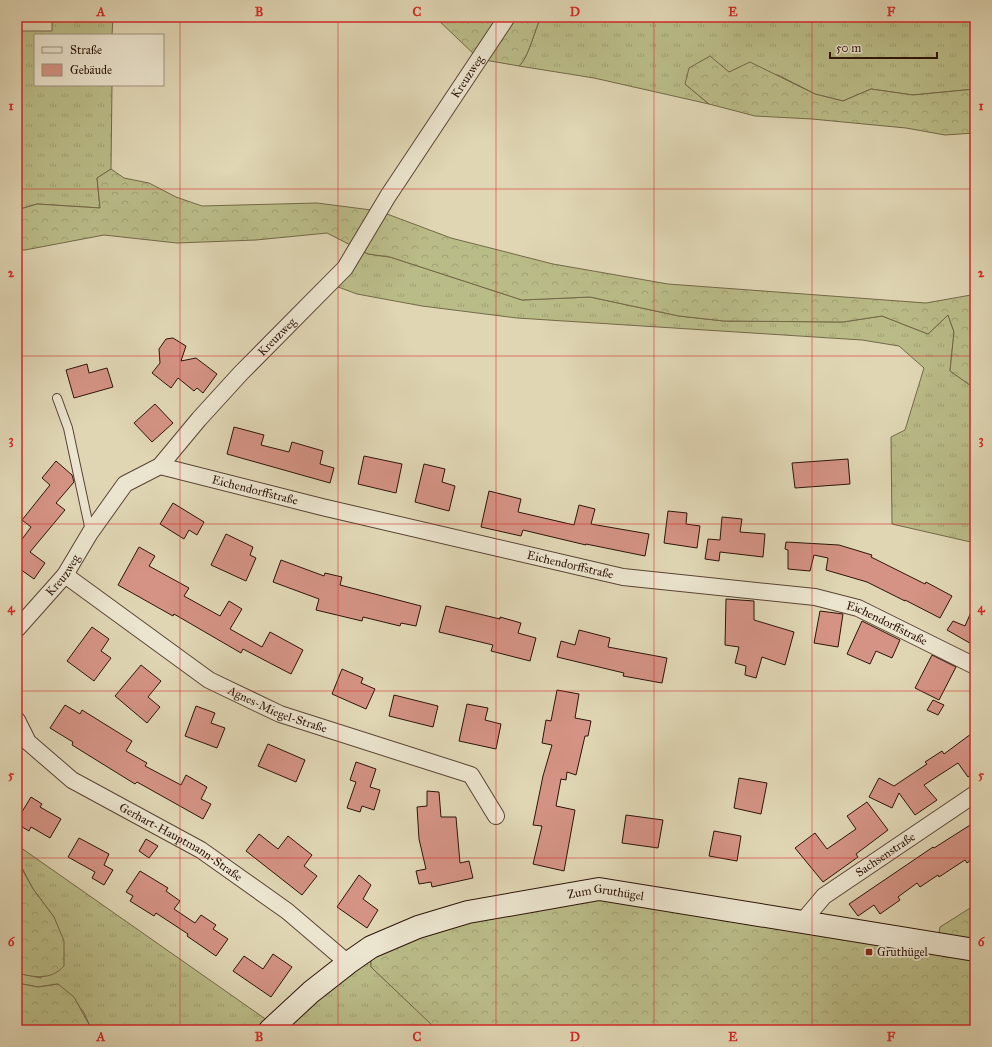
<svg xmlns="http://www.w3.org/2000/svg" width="992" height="1047" viewBox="0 0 992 1047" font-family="'IM FELL Great Primer',serif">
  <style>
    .grass { fill: url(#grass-tufts); stroke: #746848 }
    .forest { fill: url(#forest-crowns); stroke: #746848 }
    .building { fill: #d49384; stroke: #2d1409 }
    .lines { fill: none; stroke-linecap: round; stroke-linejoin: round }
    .lane-casing { stroke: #5a4434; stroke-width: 10 }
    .street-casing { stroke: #5a4434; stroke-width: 18 }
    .secondary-casing { stroke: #2d1409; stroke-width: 24 }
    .lane { stroke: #ebe4ce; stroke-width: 8 }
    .street { stroke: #ebe4ce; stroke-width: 16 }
    .secondary { stroke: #ebe4ce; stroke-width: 22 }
    .grid { fill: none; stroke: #d62828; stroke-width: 1; stroke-opacity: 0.55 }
    .poi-dot { fill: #8f2418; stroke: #ebe4ce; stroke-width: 1.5 }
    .labels { text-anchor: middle; stroke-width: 3.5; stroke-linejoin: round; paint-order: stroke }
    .street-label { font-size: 12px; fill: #2d1409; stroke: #ebe4ce }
    .poi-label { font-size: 12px; fill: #2d1409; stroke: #ebe4ce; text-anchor: start }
    .neatline { fill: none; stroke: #d62828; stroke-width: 1.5 }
    .grid-label { font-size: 13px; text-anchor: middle; font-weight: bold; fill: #d62828 }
  </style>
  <defs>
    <pattern id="grass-tufts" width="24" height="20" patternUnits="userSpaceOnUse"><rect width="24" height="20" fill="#babc88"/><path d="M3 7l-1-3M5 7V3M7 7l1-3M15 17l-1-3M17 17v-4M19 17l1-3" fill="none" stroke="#a0a174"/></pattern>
    <pattern id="forest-crowns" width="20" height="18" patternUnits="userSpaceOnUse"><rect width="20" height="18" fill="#babc88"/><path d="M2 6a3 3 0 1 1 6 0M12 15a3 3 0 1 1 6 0" fill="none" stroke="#a0a174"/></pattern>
  </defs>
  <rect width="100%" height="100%" fill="#e0d6b4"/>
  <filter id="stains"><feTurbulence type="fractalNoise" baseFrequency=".005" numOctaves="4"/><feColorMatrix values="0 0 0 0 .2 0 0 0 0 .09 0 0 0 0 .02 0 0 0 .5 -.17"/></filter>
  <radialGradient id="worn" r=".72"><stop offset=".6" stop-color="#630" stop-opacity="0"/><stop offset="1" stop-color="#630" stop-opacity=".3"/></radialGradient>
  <!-- grass -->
  <path class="grass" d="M52,17H113L112,35H35V85H112L111,169L97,178L100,208L37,204L17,210V31H52Z
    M541,17H975V89L913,95L871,89L843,101L815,94L778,75L729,72L685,84L709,104L594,78L519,66C529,57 534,31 541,17Z
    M357,248L368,254L390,257L522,300L590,297L679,316L724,321L843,322L882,316L928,334L948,315L954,332L950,371L973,387L975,381V543L892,524L891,437L905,430L924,368L899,346L862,340L517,318L422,306L357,294L330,284Z
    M17,845L274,1025L371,947V967L435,1027L432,1030H92L83,1011L58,984L38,987L17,983V973L41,978L54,917L33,889L17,858Z"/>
  <!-- forest -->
  <path class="forest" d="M435,17H541C534,31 529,57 519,66L479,59Z
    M710,56L729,72L750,62L815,94L843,101L871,89L913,95L975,89V133L945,135L906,128L812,119L755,116L709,104L685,84L689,68Z
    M111,169L124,178L149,183L176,197L202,206L317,203L379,211L451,238L553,264L668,284L926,303L971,295L975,293V381L974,388L950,371L954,332L948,315L928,334L882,316L843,322L724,321L679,316L590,297L522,300L390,257L368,254L327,233L256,240L177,243L104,235L25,250H17V210L37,204L100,208L97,178Z
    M17,860L33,889L54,917L64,941V966C50,981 34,977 17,973Z
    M599,889L937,944L940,927L975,905V1030H432L434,1027L371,967V947Z
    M17,983L38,987L58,984L74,997L92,1030H17Z"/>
  <!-- building -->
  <path class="building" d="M173,338L186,346L181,361L196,358L217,374L203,393L197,388L194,391L178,378L171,388L152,373L160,363L159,349L166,339Z
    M87,364L89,373L107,368L113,387L74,398L66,370Z
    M155,404L173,423L152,442L134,423Z
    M234,427L264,435L261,445L289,452L292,442L323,451L320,464L334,468L330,483L227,454Z
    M364,456L402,464L396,493L358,484Z
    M848,459L850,484L795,488L792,463Z
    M56,461L72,475L74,482L56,503L65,510L30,552L45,563L34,579L17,567V546L31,527L22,520L50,485L42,478Z
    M424,464L445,469L442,482L455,486L449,511L415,502Z
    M489,491L521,499L518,512L574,525L579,505L595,509L591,524L649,534L645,556L586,544V545L523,530L521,536L481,527Z
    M173,503L204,522L197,535L189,530L184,539L160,524Z
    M668,511L687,513L686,524L700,526L697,548L664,543Z
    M722,517L742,519L740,532L765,534L763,557L720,552L719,561L705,559L708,539L720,540Z
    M226,534L253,547L250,555L256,558L246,581L211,565Z
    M786,542L839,545L872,555L871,557L925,584L926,582L952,596L940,618L905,600V601L867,582L826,570L828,558L814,555L810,571L788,569V550L785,549Z
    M139,547L155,556L149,566L189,588L184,596L220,616L229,601L242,609L230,629L262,647L270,632L303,650L291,674L243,649L241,653L174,614L173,616L118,585Z
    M281,560L324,576L325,573L342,577L340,585L421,606L416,626L401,623L400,626L363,617L362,621L316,610L319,599L273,582Z
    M726,599L754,601V620L794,632L785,665L762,657L756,678L745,675L746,666L735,663L739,647L725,645Z
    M975,603V646L947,630L953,621L965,626Z
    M446,606L500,619V617L521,623L518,633L536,638L530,661L491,651L493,645L439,632Z
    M820,611L843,614L838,647L814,643Z
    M862,621L900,640L892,658L876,651L870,664L847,654Z
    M92,627L109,639L101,651L111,658L94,681L67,661Z
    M579,630L610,638L608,647L667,658L662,683L623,676L624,673L557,657L561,641L575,645Z
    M932,655L956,667L939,700L915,688Z
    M141,665L161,681L148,697L160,707L147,723L115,696Z
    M342,669L363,678L361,683L375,689L366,709L332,694Z
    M557,690L579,694L575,718L591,721L588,736H585L576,775L567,772L566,780L561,779L556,806L575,810L564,871L533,864L542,826L533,825L543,776L552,745L542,743L546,720L551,721Z
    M394,695L438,706L433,727L389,716Z
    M933,700L944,705L938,715L927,710Z
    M467,704L488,708L485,720L501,724L496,749L459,741Z
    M65,705L80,714L82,710L132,741L126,751L147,763L145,766L181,785L186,775L207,787L201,799L211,804L203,819L137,782L135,784L72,745L73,742L50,728Z
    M196,706L215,713L211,723L225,728L217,748L185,736Z
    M975,731V772L968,777L958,763L924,785L937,800L915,815L899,793L892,808L869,797L879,778L894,786L927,764L925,762L942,751L944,754Z
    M268,744L305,760L296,782L258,766Z
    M356,762L376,769L370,787L380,790L374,810L362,806L360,812L347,808L356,782L350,780Z
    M739,778L767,783L761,814L734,808Z
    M427,791L439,792L441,817H456L460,863L469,861L473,878L432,887L431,882L419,884L416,871L426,869L419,839L417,807L427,806Z
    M31,797L42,804L40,807L61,819L50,838L31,827L29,831L17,824V820Z
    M867,802L888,830L856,854L858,857L823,882L795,848L815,833L827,849L856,829L847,816Z
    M626,815L663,820L658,848L622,843Z
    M975,822V857L967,863L965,860L939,877L938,875L920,887L917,883L898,897L900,900L880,914L874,905L858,916L849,904L933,847L934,848Z
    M714,831L741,836L737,861L709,856Z
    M259,834L278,849L288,836L312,855L304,866L317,876L302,895L246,851Z
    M79,838L109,854L104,865L113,870L104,885L92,878L95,872L68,857Z
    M146,839L158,846L149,858L139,851Z
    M140,871L168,888L166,891L180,901L174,909L195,923L201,915L216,925L213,929L228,939L216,956L187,936L188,934L156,913L154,916L130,901L133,896L126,892Z
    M359,875L371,885L363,899L378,910L367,928L337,907Z
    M273,954L292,967L271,997L233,971L244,956L263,969Z"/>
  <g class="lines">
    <!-- lane casing -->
    <g class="lane-casing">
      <path id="lane" d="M57,398L68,428L90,531"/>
    </g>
    <!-- street casing -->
    <g class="street-casing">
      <g id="street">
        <path id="s1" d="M160,466L322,507L623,577L815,597L858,608L975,666"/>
        <path id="s2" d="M65,575L209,680L280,714L471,775L496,816"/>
        <path id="s3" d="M17,629L65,575L90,533L125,484L160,466L199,419L241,373L345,268L388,196L507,17"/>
        <path id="s4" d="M17,720L28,742L72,780L201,850L287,911L348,963"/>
        <path id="s5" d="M802,922L824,896L975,794"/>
      </g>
    </g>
    <!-- secondary casing -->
    <g class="secondary-casing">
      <g id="secondary">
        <path id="s6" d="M270,1030L311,992L348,963L371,947L418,927L468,912L599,889L975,950"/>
      </g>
    </g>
    <!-- lane -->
    <use href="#lane" class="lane"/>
    <!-- street -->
    <use href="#street" class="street"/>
    <!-- secondary -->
    <use href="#secondary" class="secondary"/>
  </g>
  <!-- grid -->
  <path class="grid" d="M180,17V1030M338,17V1030M496,17V1030M654,17V1030M812,17V1030M17,189H975M17,356H975M17,524H975M17,691H975M17,858H975"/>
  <!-- markers -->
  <rect class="poi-dot" x="865" y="948" width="8" height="8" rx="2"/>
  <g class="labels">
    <!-- street labels -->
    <g class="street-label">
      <text dy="4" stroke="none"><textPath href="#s3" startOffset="719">Kreuzweg</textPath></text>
      <text dy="4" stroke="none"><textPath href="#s3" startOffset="395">Kreuzweg</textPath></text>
      <text dy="4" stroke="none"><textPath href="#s1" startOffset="98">Eichendorffstraße</textPath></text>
      <text dy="4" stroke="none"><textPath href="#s1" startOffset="422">Eichendorffstraße</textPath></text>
      <text dy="4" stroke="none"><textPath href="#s3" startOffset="71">Kreuzweg</textPath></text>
      <text dy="4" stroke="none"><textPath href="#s1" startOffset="746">Eichendorffstraße</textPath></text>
      <text dy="4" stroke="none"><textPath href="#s2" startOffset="253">Agnes-Miegel-Straße</textPath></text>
      <text dy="4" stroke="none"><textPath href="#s4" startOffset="208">Gerhart-Hauptmann-Straße</textPath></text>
      <text dy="4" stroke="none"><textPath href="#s5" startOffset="108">Sachsenstraße</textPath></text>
      <text dy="4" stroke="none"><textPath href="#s6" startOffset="374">Zum Gruthügel</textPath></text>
    </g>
    <!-- poi labels -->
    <g class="poi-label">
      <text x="877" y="956">Gruthügel</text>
    </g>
  </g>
  <!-- margin -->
  <rect width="992" height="1047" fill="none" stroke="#e0d6b4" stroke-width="44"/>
  <!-- legend -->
  <rect x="34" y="34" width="130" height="52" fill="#ebe4ce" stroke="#9f917f"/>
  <rect x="42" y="47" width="20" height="6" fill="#ebe4ce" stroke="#9f917f"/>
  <text x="70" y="54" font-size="12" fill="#2d1409">Straße</text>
  <rect x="42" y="64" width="20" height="12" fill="#d49384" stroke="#9f917f"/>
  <text x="70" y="74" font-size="12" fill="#2d1409">Gebäude</text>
  <!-- scale -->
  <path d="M830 52v6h107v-6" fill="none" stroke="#2d1409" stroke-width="2"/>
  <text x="836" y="52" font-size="12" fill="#2d1409" stroke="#ebe4ce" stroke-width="3" paint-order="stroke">50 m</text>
  <rect x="22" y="22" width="948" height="1003" class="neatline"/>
  <g class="grid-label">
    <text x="101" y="16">A</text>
    <text x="259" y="16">B</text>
    <text x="417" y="16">C</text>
    <text x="575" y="16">D</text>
    <text x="733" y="16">E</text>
    <text x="891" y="16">F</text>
    <text x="11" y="110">1</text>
    <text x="981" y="110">1</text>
    <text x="11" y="277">2</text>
    <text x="981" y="277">2</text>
    <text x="11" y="444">3</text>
    <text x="981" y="444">3</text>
    <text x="11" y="612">4</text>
    <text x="981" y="612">4</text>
    <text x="11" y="779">5</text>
    <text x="981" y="779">5</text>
    <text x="11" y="946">6</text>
    <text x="981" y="946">6</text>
    <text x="101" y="1041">A</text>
    <text x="259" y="1041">B</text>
    <text x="417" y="1041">C</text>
    <text x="575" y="1041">D</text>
    <text x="733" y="1041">E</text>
    <text x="891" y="1041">F</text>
  </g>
  <rect width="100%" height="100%" filter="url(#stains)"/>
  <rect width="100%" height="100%" fill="url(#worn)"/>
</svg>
